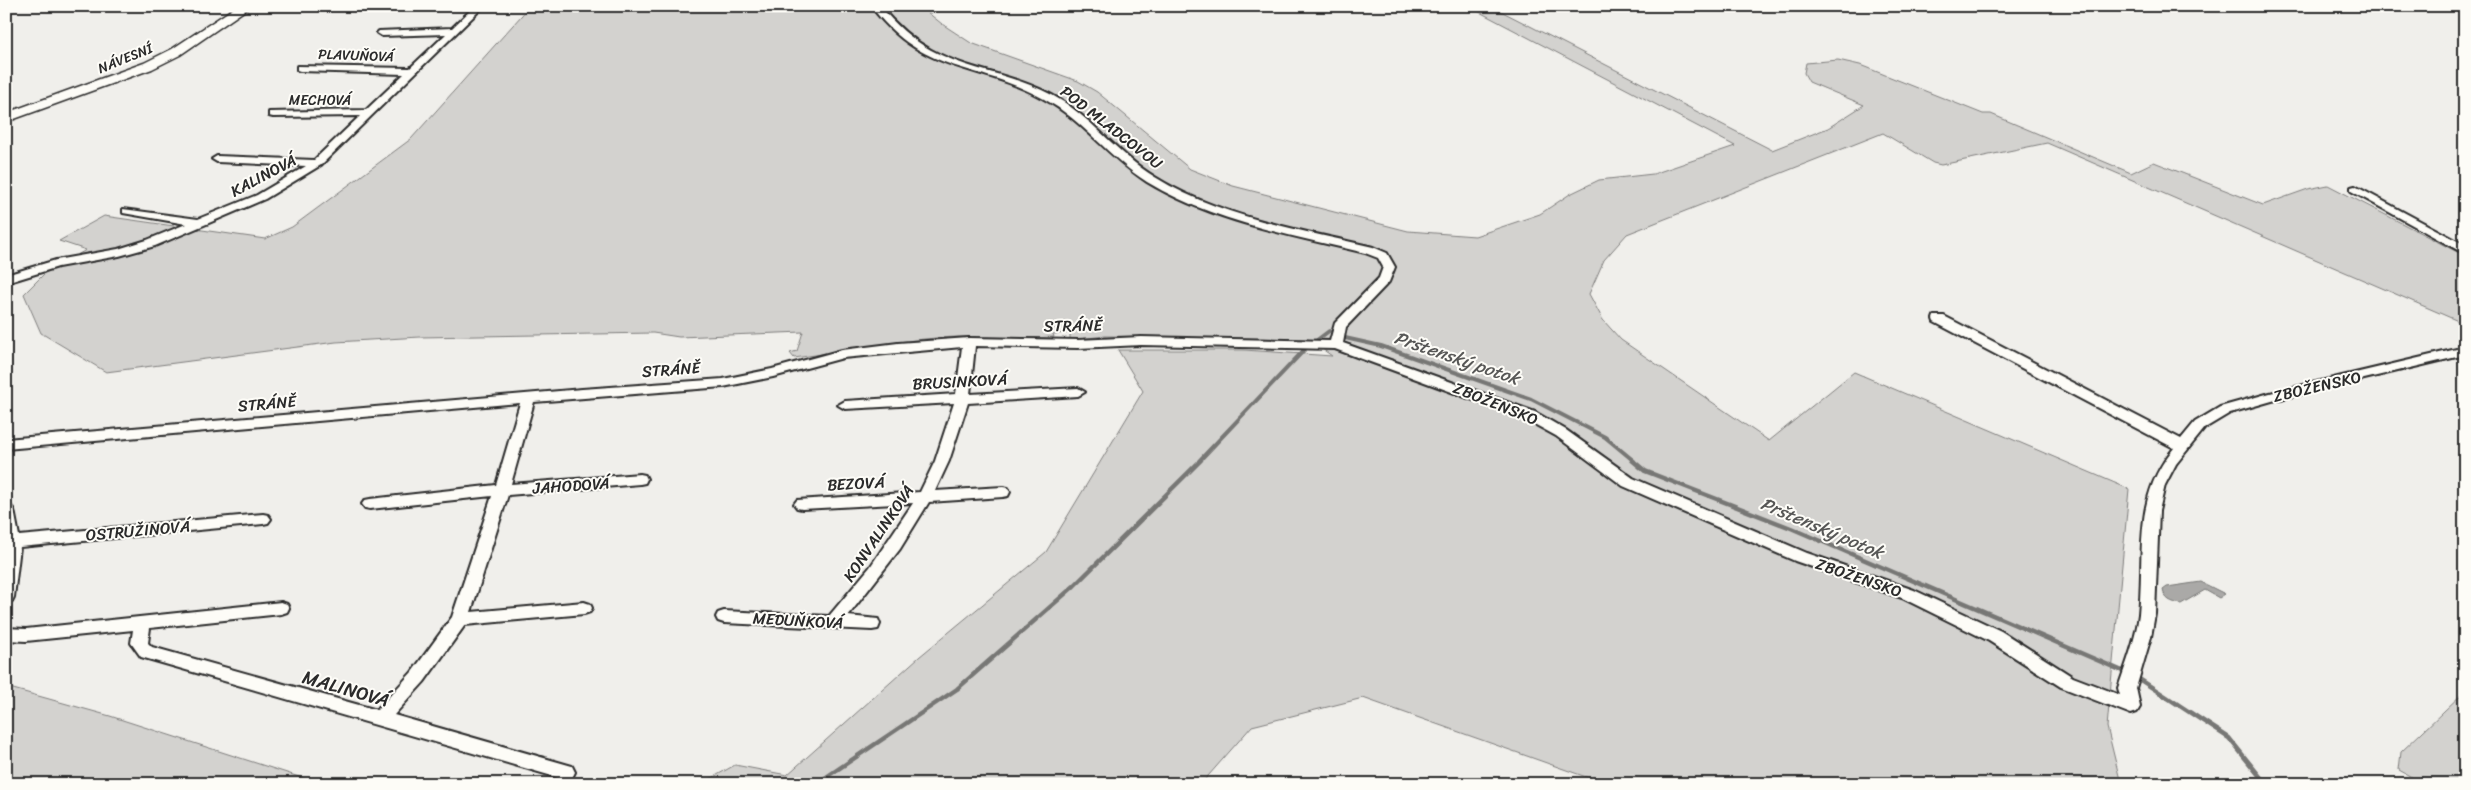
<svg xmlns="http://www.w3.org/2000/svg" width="2471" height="790" viewBox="0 0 2471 790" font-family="Sriracha,sans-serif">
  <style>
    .green { fill: #d3d2cf; stroke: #7f7e7d }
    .water { fill: #aaa9a7; stroke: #777775 }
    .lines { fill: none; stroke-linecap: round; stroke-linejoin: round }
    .stream-far1 { stroke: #777775; stroke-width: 4 }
    .stream { stroke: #777775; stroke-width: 4.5 }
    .minor-casing { stroke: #2b2b2b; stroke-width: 4 }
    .tertiary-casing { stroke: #2b2b2b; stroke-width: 3 }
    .minor { fill: #fdfcf7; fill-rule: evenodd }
    .tertiary { fill: #fdfcf7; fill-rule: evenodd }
    .labels { text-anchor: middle; stroke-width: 4; stroke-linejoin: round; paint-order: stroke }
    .far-street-label { font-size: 14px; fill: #2b2b2b; stroke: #fdfcf7 }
    .street-label { font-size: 16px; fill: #2b2b2b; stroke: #fdfcf7 }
    .water-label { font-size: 18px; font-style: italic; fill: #575756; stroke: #fdfcf7 }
    .near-street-label { font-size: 19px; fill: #2b2b2b; stroke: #fdfcf7 }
  </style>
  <rect width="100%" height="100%" fill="#f0efeb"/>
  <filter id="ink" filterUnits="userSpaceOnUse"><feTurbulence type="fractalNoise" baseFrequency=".02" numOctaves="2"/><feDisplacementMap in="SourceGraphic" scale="10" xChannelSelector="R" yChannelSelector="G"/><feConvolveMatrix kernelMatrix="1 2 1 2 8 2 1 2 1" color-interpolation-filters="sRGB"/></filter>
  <g filter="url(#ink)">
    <!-- green -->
    <path class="green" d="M530,6H923L927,12L942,24L971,43L1078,81L1097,92L1190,169L1233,186L1408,231L1475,236L1540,214L1570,194L1599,180L1653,174L1735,146L1468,6H1491L1772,150L1828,128L1864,105L1809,82L1804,73L1806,63L1838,60L1860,65L1983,114H1991L2131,173L2154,162L2263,205L2308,189L2328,185L2465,256V324L2047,143L1941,165L1933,163L1883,133L1627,234L1604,260L1589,294L1603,320L1621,340L1769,441L1854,372L2129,489L2107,727L2121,784H1606L1363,698L1252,726L1201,784H701L735,765L787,775L919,657L1046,552L1143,391L1118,350H1244L1332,356L1308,339L1105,336L1070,340V333L1053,334L1054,337C1022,339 990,336 958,337C903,338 849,351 794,358L790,353L797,351L803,332L679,337L653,333L420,337L336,342L106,372L41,333L24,294L45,273L86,250L59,241L104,216L265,239L292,227L411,139Z
      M6,687L110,716L321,784H6Z
      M2465,691V780L2460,784H2424L2399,770L2401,752Z"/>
    <!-- water -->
    <path class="water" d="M2201,582L2225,594L2219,598L2205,590L2181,604C2171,602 2165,600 2163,590L2167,587Z"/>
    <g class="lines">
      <!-- stream-far1 -->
      <path class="stream-far1" d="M1345,338L1381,346L1531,399L1605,437L1634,461
        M1313,343L1329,331
        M1199,461L1307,347"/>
      <!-- stream -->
      <path class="stream" d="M1632,460L1645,471L1791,528L2127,673
        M2136,677L2229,738L2266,784
        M816,784L957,689L1074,586L1201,460"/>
      <!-- minor casing -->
      <g class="minor-casing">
        <path id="minor" d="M475,6H484L321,165L265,199L155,246L119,256L58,267L6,283V275L56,260L118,249L147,240L186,224L123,213V209L198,219L257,195L306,166L217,162L212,159L217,156L314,160L360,116L273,117L269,116V112L366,110L404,74L300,71L297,70V66L410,68L446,34L382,36L377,33L379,31L452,28Z
          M871,6H880C895,24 911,39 931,50C969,71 1014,74 1052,95C1091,116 1117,154 1155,177C1221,218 1299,229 1373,247L1387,253L1395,267L1389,282L1346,327L1343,343L1535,412L1566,430L1633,478L1807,553L1914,590L2001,631L2073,677L2120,695L2118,688C2126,664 2136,639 2139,614C2145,553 2132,498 2174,448L1934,322L1933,319L1934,316H1944L2181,439L2195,422L2220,407L2270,393L2465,347V355L2272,401L2230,413L2205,428L2176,464L2165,485L2159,511L2155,614L2151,637L2136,688L2140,707L2137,712L2131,714L2061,687L1989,641L1902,598L1795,561L1623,486L1556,436L1525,419L1335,349L1141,345L1078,348L975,346L970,394L1078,388L1085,392L1078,396L968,403L949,461L935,491L1003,487L1008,488L1010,492L1008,496L1003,497L929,502L900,549L848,616L878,619L880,624L878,629L872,630L724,623L718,621L716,617L718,613L724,611L829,616L870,567L913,503L802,509L797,508L794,504L797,500L920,492L935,461L954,403L845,409L838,405L845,401L956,394L962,347L843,358L773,377L723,387L534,402L511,484L640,474L645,475L647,479L645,483L640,484L508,495L471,612L584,602L590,604L592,608L590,612L584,614L465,625L424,682L394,715L572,766L575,772L572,778L566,780L141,657L131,643L133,630L26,641L6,640V628L26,629L281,602L287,604L289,608L287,612L281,614L150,628L148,643L152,647L377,710L412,672L452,617L492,496L370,509L365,508L362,504L365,500L370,499L496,485L520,403L6,449V439L582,389L723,379L772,369L842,350L898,343L969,338L1078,340L1141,337L1330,341L1335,323L1379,278L1383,267L1378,258L1365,253C1291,235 1213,222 1147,182C1109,158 1083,120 1044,99C978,62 923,76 871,6Z
          M2355,186L2465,245V254L2351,191V187Z
          M6,505L11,506L14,510L19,536L263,514L268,515L271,519L268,523L263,524L20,547L14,597L12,601L6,603Z"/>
      </g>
      <!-- tertiary casing -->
      <g class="tertiary-casing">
        <path id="tertiary" d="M237,6H251L180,55L152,69L6,122V113L144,63L172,49Z"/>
      </g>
      <!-- minor -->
      <use href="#minor" class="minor"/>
      <!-- tertiary -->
      <use href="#tertiary" class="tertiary"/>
    </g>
  </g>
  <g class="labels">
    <!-- far-street labels -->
    <g class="far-street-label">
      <text transform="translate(356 55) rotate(2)" y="5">PLAVUŇOVÁ</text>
      <text transform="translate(125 58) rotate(-22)" y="5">NÁVESNÍ</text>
      <text x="320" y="105">MECHOVÁ</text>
    </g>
    <!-- street labels -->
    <g class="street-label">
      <text transform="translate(1112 127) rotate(38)" y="6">POD MLADCOVOU</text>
      <text transform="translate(263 175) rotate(-28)" y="6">KALINOVÁ</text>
      <text transform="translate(1073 325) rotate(-1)" y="6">STRÁNĚ</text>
      <text transform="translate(671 369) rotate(-4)" y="6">STRÁNĚ</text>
      <text transform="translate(960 381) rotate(-3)" y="6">BRUSINKOVÁ</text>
      <text transform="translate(2317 386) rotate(-13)" y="6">ZBOŽENSKO</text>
      <text transform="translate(267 403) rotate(-5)" y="6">STRÁNĚ</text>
      <text transform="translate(1496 403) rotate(22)" y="6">ZBOŽENSKO</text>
      <text transform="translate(856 483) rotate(-3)" y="6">BEZOVÁ</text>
      <text transform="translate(571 485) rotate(-4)" y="6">JAHODOVÁ</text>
      <text transform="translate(138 530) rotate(-5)" y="6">OSTRUŽINOVÁ</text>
      <text transform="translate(878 533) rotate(-56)" y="6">KONVALINKOVÁ</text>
      <text transform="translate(1859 577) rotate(19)" y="6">ZBOŽENSKO</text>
      <text transform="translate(798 620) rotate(3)" y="6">MEDUŇKOVÁ</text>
    </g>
    <!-- water labels -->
    <g class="water-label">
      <text transform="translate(1457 358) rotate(19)" y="6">Prštenský potok</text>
      <text transform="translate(1822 528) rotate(23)" y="6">Prštenský potok</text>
    </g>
    <!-- near-street labels -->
    <g class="near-street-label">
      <text transform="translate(346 688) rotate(16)" y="7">MALINOVÁ</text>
    </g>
  </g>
  <!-- margin -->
  <rect width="2471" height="790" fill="none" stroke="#fdfcf7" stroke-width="25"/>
  <rect x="12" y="12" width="2446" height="765" fill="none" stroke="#2b2b2b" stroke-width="2" filter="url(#ink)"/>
</svg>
